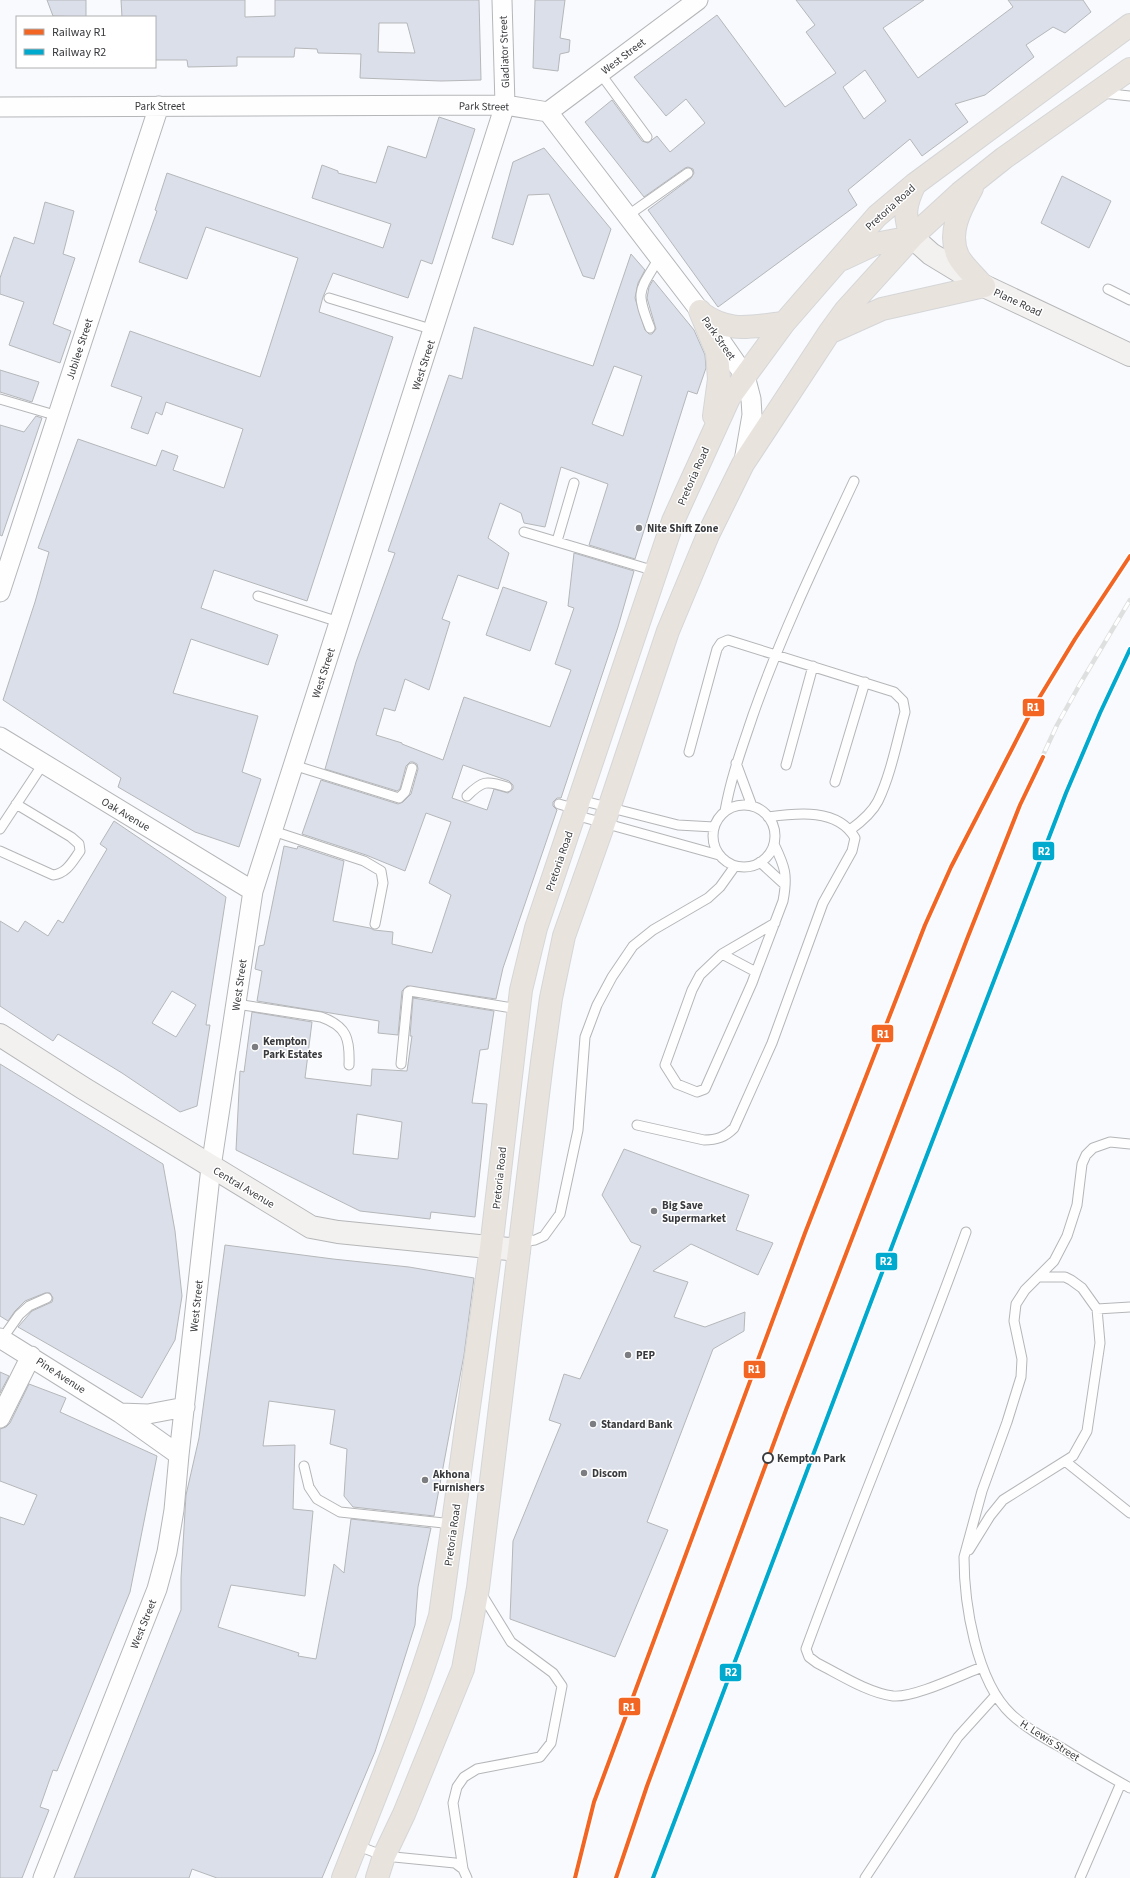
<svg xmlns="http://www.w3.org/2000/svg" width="1130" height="1878" viewBox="0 0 1130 1878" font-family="'Source Sans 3',sans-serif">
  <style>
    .building { fill: #dbdfea; stroke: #b5b7b9; fill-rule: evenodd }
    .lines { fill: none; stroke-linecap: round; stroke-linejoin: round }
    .lane-casing { stroke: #b5b6b8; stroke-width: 11 }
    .street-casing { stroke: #b5b6b8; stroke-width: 21 }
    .secondary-casing { stroke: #b5b6b8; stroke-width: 24 }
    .primary-casing { stroke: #d5d6d7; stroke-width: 24 }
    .lane { stroke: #fefeff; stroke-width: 9 }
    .street { stroke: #fefeff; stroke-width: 19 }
    .secondary { stroke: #f3f1ef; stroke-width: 22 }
    .primary { stroke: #e9e3de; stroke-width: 22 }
    .rail-casing { stroke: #dedfdf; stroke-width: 4.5 }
    .rail { stroke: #fff; stroke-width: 3; stroke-dasharray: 9; stroke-linecap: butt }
    .rail-1-casing { stroke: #fff; stroke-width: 7 }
    .rail-2-casing { stroke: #fff; stroke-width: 7 }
    .rail-1 { stroke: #f26522; stroke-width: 4 }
    .rail-2 { stroke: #00a9ce; stroke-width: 4 }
    .poi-dot { fill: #7c7d80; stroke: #fff; stroke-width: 1.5 }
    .stop-dot { fill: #fff; stroke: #393a3d; stroke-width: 2 }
    .labels { text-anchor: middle; stroke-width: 3; stroke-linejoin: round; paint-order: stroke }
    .street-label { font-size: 11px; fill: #393a3d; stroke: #fff }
    .poi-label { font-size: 11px; font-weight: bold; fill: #393a3d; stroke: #fff; text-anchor: start }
    .stop-label { font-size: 11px; font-weight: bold; fill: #393a3d; stroke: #fff; text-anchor: start }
    .line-badge { stroke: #fff; stroke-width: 1.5 }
    .badge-label { font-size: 11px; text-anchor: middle; font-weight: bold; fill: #fff }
  </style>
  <rect width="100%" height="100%" fill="#f8fafd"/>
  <!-- building -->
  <path class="building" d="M47,0H86V17L53,16Z
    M121,0H245V17L275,16V0H479L481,80L441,81L360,78L361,54L318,53L317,49L295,48L294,57H237V66L188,67L187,60H155V17H122ZM379,23H407L415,53L378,52Z
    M535,0H565L560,38L570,40L569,52L560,54L558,71L533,68Z
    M796,0H924L883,28L918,78L1013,7L1008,0H1083L1091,12L1065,33L1053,27L1026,45L1034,57L985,95L955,104L968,122L922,156L910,139L848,190L857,205L718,307L648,210L691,178L694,173L693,169L688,167L685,168L644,197L585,122L612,100L642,141L648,143L657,136L670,152L705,123L686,99L666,116L634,77L717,15L785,107L836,73L806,32L815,25ZM865,70L886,101L864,119L843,87Z
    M439,117L475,129L432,264L421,260L408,298L333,273L323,297L319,312L393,337L307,601L214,570L201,608L278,635L268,665L191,639L173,693L258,716L242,772L261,779L239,847L195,832L118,787L121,778L3,700L35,602L49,552L38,548L78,439L156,466L162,450L178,456L173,470L224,488L243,429L166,402L162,415L156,412L148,434L131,428L142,397L111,386L130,331L260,377L298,258L206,227L187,279L139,262L157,211L155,210L167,173L383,248L391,224L312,198L322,165L338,171V173L376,183L388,146L426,158Z
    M544,148L611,229L594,279L583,276L549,194L528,195L513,245L492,238L513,162Z
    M1062,176L1111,201L1089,248L1041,223Z
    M45,202L74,211L63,254L75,258L53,324L71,331L60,363L9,345L24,302L0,294V278L14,237L34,244Z
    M631,254L645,270L638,283L635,298L645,330L649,334H652L656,329L647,298L649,287L653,280L694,330L705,355L706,368L697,394L688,391L635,559L589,545L608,484L561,467L545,527L524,523L521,513L500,503L488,538L509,553L498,589L458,575L442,619L450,622L429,690L405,679L395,711L384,708L376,735L402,743V744L443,760L464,697L550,727L571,670L555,664L574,608L568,606L574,553L634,571L618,627L561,798H557L553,802V806L557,810L503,968L496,999L407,986L402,991L398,1035L378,1033L379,1021L257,1001L262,971L255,969L259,946L264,945L284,846L297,849L298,846L344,861L333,921L370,928L374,930L393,932L392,944L432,953L451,895L429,883L451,822L426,813L405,871L366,855L302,834L321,780L398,804L403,802L411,794L418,769L417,764L413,762H410L406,766L400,789L397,791L325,769L356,662L395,553L388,551L449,375L462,379L474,327L593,366ZM614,366L642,376L623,436L592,424ZM463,765L509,781L513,785V789L508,793L494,789L487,810L452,798Z
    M0,370L39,382L32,402L0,392Z
    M36,416L42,418L2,536L0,535V425L24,432Z
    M503,587L547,602L530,651L486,635Z
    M114,821L226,897L206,1025H210L197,1106L180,1112L122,1073L58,1034L53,1041L0,1006V921L18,932L25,921L48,936L58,920L63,923L107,849L100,844ZM172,991L196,1005L176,1037L152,1023Z
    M413,998L494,1011L488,1049L480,1050L472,1103L487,1104L475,1217L431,1212L430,1219L360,1211L236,1150L240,1071L244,1072L252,1012L312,1022L305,1078L371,1086L372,1069L407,1071L412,1036H410ZM357,1114L402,1122L398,1159L353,1154Z
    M0,1064L163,1164L175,1231L182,1296L175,1340L142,1398L18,1327L32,1311L52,1302L53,1298L50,1293H45L25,1301L15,1311L8,1321L0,1316Z
    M624,1149L749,1195L736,1230L773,1243L758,1275L691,1244L653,1271L688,1282L674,1317L705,1327L745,1312L744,1331L713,1349L647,1522L668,1530L615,1657L510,1619L513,1541L561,1424L549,1420L564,1374L580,1379L641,1246L631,1242L602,1195Z
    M225,1245L333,1259L409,1267L474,1278L464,1355L434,1516L353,1507L344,1496L347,1449L330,1444L335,1410L269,1401L263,1446L295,1445L293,1509L313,1511L305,1596L231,1585L218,1627L299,1653L298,1656L316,1659L334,1564L344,1573L351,1519L431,1528L418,1587L415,1625L375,1752L322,1878H217L192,1869L189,1878H74L181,1610V1578L186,1495L199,1438Z
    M0,1372L9,1376L0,1393Z
    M29,1384L66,1398L60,1412L157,1456L130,1592L57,1771L53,1770L40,1807L49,1810L22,1878H0V1517L24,1525L37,1495L0,1481V1429L6,1427L10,1423Z"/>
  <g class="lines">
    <!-- lane casing -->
    <g class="lane-casing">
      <path id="lane" d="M600,73L647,137
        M1102,93L1130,96
        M627,216L688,173
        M1108,289L1130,300
        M329,298L434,330
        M650,328C635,290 639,292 659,258
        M0,399L58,416
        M524,532L655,571
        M557,541L574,483
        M258,596L339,622
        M689,752L717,649L721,643L728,640L894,692L903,701L905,712C897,741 891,774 878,801C872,813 861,822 850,830
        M736,763L752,806
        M293,765L399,798L405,792L412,768
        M786,765L813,666
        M835,782L865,682
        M467,796C482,781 486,780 507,787
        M580,800L678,825L714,827
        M559,804L576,809
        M713 836a31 31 0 1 1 62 0a31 31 0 1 1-62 0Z
        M725,811C731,777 742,748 753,715C781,635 818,558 854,481
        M575,815L719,855
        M0,829L43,764
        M273,831L364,861L381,871L383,883L375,924
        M0,851L53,875C67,873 72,862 80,851L79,844L71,837L16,804
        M760,862L785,885
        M722,954L775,923
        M756,972L722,954L700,975L692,990L665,1065L677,1084L697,1092L705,1089L752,983L756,972L783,901C788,875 785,867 774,844
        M236,1004L321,1017C347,1026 350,1039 349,1065
        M401,1064L408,992L410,991L518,1009
        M637,1125L704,1140C717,1140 725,1137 734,1128L772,1043L823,903L852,851L855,838C838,808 797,813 768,817
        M1130,1144L1110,1142L1093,1148L1086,1155L1082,1164L1077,1205L1067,1236L1054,1261L1025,1290L1016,1304L1014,1321L1022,1359L1021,1377L1007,1422L982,1491L964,1557C964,1603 976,1681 1011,1714C1026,1728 1044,1738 1062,1748C1084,1762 1107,1775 1130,1788
        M966,1232C916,1372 857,1509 806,1649L809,1657L817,1663C839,1674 868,1693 893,1696C914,1698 961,1675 982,1667
        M521,1242L535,1240L544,1236L560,1214L578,1130L585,1037L597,1005L612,977L633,946L653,930L708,898L720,887L735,866
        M1097,1309L1130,1307
        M2,1339L19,1315L29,1306L47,1298
        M1065,1461L1130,1513
        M304,1466L309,1487L317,1499L340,1512L453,1524
        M969,1550L990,1516L1003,1500L1073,1456L1087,1431L1100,1343L1097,1309L1082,1288L1071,1280L1065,1277H1040
        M356,1845L384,1856L455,1863L463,1869L467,1878
        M463,1869L453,1803L457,1787L464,1777L477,1769L540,1757L551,1743L562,1686L553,1673L511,1642L481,1593
        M865,1878L958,1737L996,1695
        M1080,1878L1121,1783"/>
    </g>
    <!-- street casing -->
    <g class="street-casing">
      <path id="street" d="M0,107L505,105L548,112L700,311L745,376L751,399L752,415L744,461
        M548,112L698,0
        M0,592L159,106
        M0,737L253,891
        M0,1338L120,1413L179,1455
        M120,1413L148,1414L185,1407
        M0,1418L31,1356
        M43,1878L157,1589L167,1552L174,1510L179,1455L211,1167L253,891L505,105L502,0"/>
    </g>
    <!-- secondary casing -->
    <g class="secondary-casing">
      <path id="secondary" d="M912,237L931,254L982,285L1130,355
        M0,1035L83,1088L311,1227L338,1232L519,1250"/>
    </g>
    <!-- primary casing -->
    <g class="primary-casing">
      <path id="primary" d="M972,188C961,208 947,232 958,256C963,266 975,276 982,285
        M843,259L875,244L912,237C903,216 905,204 915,184
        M700,311L717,352L719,379L714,416
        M701,313C730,334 752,326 784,323
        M833,331L882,309L984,286
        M343,1878C377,1791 413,1705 440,1616L491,1248L521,990L536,928L673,521L729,398L784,323L877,216L915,184L1130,25
        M377,1878L384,1856L404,1814L463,1669L478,1588L542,1062L551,998L564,936L604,823L668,631L708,535L743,464L829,333L845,311L912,237L960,193L1004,158L1130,69"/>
    </g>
    <!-- lane -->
    <use href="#lane" class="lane"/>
    <!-- street -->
    <use href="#street" class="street"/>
    <!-- secondary -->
    <use href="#secondary" class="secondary"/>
    <!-- primary -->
    <use href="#primary" class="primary"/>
    <!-- rail casing -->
    <g class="rail-casing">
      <path id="rail" d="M575,1878L594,1802L805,1233L925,925L951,867L1033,708L1075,639L1130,556
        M616,1878L647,1786L786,1410L1020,805L1057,725L1080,684L1130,600
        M653,1878L897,1233L1066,793L1100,713L1130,649"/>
    </g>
    <!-- rail -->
    <use href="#rail" class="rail"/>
    <!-- rail-1 casing -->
    <g class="rail-1-casing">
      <path id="rail-1" d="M575,1878L594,1802L805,1233L925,925L951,867L1033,708L1075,639L1130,556
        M616,1878L647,1786L786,1410L967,939L1020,805L1043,757"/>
    </g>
    <!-- rail-2 casing -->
    <g class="rail-2-casing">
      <path id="rail-2" d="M653,1878L897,1233L1066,793L1100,713L1130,649"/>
    </g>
    <!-- rail-1 -->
    <use href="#rail-1" class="rail-1"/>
    <!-- rail-2 -->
    <use href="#rail-2" class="rail-2"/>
  </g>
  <!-- markers -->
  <g class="poi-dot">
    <circle cx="639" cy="528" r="4"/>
    <circle cx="255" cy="1047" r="4"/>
    <circle cx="654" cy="1211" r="4"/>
    <circle cx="628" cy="1355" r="4"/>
    <circle cx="593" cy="1424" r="4"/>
    <circle cx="584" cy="1473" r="4"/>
    <circle cx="425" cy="1480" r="4"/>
  </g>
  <circle class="stop-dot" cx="768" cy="1458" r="5"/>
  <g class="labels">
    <!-- street labels -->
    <g class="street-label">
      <text transform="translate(504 52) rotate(-92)" y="4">Gladiator Street</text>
      <text transform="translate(623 56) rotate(-37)" y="4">West Street</text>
      <text x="160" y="110">Park Street</text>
      <text transform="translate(484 106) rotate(1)" y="4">Park Street</text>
      <text transform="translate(890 207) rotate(-42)" y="4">Pretoria Road</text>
      <text transform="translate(1018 302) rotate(25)" y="4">Plane Road</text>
      <text transform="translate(719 338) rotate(55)" y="4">Park Street</text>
      <text transform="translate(79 349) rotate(-72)" y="4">Jubilee Street</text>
      <text transform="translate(423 365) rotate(-72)" y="4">West Street</text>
      <text transform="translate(693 476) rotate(-66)" y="4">Pretoria Road</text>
      <text transform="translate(323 673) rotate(-72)" y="4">West Street</text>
      <text transform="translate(126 814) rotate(31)" y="4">Oak Avenue</text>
      <text transform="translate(559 861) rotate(-71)" y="4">Pretoria Road</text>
      <text transform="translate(239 985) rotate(-82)" y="4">West Street</text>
      <text transform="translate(499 1178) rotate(-84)" y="4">Pretoria Road</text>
      <text transform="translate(244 1187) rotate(31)" y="4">Central Avenue</text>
      <text transform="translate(196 1306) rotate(-84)" y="4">West Street</text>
      <text transform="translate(61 1375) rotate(33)" y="4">Pine Avenue</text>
      <text transform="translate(452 1535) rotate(-82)" y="4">Pretoria Road</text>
      <text transform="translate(143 1624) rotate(-68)" y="4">West Street</text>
      <text transform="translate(1050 1740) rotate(32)" y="4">H. Lewis Street</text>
    </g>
    <!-- poi labels -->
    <g class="poi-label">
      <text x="647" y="532">Nite Shift Zone</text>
      <text x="263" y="1045">Kempton<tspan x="263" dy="13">Park Estates</tspan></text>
      <text x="662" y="1209">Big Save<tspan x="662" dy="13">Supermarket</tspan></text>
      <text x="636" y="1359">PEP</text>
      <text x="601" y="1428">Standard Bank</text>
      <text x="592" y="1477">Discom</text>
      <text x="433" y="1478">Akhona<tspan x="433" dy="13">Furnishers</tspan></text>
    </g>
    <!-- stop labels -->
    <g class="stop-label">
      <text x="777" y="1462">Kempton Park</text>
    </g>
  </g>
  <g class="line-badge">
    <rect x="1022" y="698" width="23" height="19" rx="4" fill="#f26522"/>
    <rect x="1032" y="841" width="23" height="20" rx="4" fill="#00a9ce"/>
    <rect x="871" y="1024" width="23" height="19" rx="4" fill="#f26522"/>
    <rect x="875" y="1252" width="23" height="19" rx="4" fill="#00a9ce"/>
    <rect x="743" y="1360" width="23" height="19" rx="4" fill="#f26522"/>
    <rect x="719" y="1663" width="23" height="19" rx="4" fill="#00a9ce"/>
    <rect x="618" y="1697" width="23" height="19" rx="4" fill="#f26522"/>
  </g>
  <g class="badge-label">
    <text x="1033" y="711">R1</text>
    <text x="1044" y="855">R2</text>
    <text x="883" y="1038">R1</text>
    <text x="886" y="1265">R2</text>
    <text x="754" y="1373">R1</text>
    <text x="731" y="1676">R2</text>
    <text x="629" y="1711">R1</text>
  </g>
  <!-- legend -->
  <rect x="16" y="16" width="140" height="52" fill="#ffffff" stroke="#b0b0b1"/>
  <rect x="24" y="29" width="20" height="6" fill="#f26522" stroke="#b0b0b1"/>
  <text x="52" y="36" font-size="12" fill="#393a3d">Railway R1</text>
  <rect x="24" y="49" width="20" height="6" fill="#00a9ce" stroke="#b0b0b1"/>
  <text x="52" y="56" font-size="12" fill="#393a3d">Railway R2</text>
</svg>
